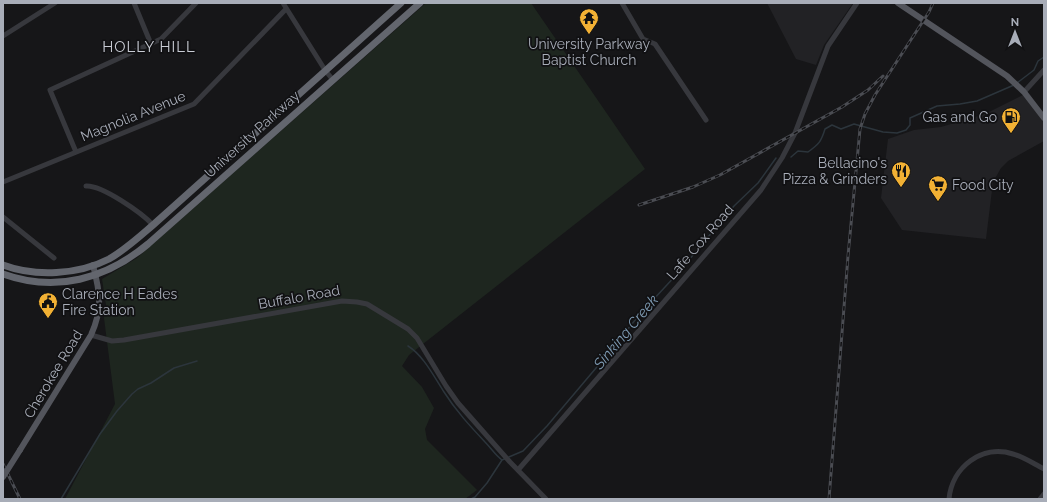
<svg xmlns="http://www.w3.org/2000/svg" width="1047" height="502" viewBox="0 0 1047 502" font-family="Raleway,sans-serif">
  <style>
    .built { fill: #222225 }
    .green { fill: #1e261f }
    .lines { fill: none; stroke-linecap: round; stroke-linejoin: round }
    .stream { stroke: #2c353c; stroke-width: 1.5 }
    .minor { stroke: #37383d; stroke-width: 5 }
    .major { stroke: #53555c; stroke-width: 6 }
    .highway { stroke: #63666e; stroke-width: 7 }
    .rail-casing { stroke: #4a4c52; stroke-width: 3 }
    .rail { stroke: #111113; stroke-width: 1.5; stroke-dasharray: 4.5; stroke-linecap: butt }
    .major-bridge { stroke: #53555c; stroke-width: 6 }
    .labels { text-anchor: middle; stroke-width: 3.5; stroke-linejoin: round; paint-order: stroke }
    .poi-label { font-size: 14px; fill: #a8adb8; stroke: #111113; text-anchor: end }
    .street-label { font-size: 14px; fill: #a8adb8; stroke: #111113 }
    .neighbourhood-label { font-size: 15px; letter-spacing: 1px; fill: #c9ccd4; stroke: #111113 }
    .water-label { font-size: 15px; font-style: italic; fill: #7f9bb3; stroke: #111113 }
  </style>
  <rect width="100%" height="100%" fill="#161618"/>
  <!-- built -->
  <path class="built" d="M767,3H853L824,45L816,65L796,59Z
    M1023,95L1044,122V141L1008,161L1001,168L993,182L986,239L902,230L881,198L888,139L914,130L941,127L985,114Z"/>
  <!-- green -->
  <path class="green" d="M426,3H531L645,169L409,355L402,366L422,387L434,408L425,429L427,440L477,490L465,499H65L115,404L104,318L106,305L102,279L137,258Z"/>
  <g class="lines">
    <!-- stream -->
    <path class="stream" d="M1017,83L1034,70L1038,61L1044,57
      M791,157L798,151L808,152C819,144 821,142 825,129L832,125L841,129L854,124L883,132L897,133L906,130L910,125V118L937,106L960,104L977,101L1014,85
      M408,346C424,356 434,377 444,392C456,411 470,426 485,442C491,448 495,455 502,460
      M61,499L100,434L117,411L132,394L138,389L151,383L174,368L197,361
      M471,499L475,497L487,483L502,460L523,451L547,426L607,355L640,314L678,273L734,206L758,183L776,158"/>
    <!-- minor -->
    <path class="minor" d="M134,3L151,44
      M283,3L325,70L333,80
      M622,3L643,39L655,44L706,120
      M3,36L55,3
      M1024,92L1044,70
      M76,152L50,90L161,39L196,3
      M3,182L194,104L286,9
      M86,186C102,185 142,213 153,225
      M3,217L54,258
      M91,335L112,341L124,340L342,301L357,302L367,304L408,329L417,338L446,386L458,403L510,462L546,499
      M518,470L761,190L782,158L795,133L828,46L857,3
      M949,499C952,467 982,444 1013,454C1024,457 1034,464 1044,469
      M1040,499L1044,494"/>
    <!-- major -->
    <path class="major" d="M898,3L1007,76L1024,92L1044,118
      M20,450L91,335C103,309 100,292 93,265"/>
    <!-- highway -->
    <path class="highway" d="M3,265C35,277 78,275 109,259C125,250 139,237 153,225L401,3
      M3,274C56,293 106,279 148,244L420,3"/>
    <!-- rail casing -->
    <g class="rail-casing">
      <path id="rail" d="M639,205L693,187L720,175L842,107L868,90L883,76
        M3,464L20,499
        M829,499L848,256L860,129L865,114L875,95L929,12L933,3"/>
    </g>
    <!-- rail -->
    <use href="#rail" class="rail"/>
    <!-- major-bridge -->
    <path class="major-bridge" d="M3,477L20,450"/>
  </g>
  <!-- icons -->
  <defs>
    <g id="temple-pin" transform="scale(1)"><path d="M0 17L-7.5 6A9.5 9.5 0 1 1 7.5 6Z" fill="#f2b134" stroke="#111113"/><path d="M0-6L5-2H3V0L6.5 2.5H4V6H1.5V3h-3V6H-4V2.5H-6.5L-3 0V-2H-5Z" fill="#111"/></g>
    <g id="fuel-pin" transform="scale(1)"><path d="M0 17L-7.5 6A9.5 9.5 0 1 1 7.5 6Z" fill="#f2b134" stroke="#111113"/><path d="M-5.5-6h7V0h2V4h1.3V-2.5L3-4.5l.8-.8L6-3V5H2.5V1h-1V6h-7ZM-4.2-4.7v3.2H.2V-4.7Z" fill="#111"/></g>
    <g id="restaurant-pin" transform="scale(1)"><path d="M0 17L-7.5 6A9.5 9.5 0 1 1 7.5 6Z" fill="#f2b134" stroke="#111113"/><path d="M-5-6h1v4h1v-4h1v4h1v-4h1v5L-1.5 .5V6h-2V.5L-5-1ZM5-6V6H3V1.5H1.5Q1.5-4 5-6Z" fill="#111"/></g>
    <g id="supermarket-pin" transform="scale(1)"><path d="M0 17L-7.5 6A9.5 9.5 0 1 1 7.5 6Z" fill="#f2b134" stroke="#111113"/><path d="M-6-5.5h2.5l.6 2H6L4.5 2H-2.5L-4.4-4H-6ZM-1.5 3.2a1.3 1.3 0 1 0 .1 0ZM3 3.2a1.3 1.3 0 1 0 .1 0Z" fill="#111"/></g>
    <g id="civic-pin" transform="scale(1)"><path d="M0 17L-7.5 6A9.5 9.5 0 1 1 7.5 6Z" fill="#f2b134" stroke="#111113"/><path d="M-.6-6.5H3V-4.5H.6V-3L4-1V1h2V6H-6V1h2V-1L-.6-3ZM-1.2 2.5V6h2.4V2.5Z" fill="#111"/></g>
  </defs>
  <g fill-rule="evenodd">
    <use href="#temple-pin" x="589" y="18"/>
    <use href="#fuel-pin" x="1011" y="117"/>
    <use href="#restaurant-pin" x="901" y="171"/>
    <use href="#supermarket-pin" x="938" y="185"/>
    <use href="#civic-pin" x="48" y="302"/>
  </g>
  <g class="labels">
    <!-- poi labels -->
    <g class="poi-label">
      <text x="589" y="49" text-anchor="middle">University Parkway<tspan x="589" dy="16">Baptist Church</tspan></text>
      <text x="997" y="122">Gas and Go</text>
      <text x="887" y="168">Bellacino's<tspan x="887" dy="16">Pizza &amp; Grinders</tspan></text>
      <text x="952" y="190" text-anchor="start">Food City</text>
      <text x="62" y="299" text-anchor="start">Clarence H Eades<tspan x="62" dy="16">Fire Station</tspan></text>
    </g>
    <!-- street labels -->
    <g class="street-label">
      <text transform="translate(133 116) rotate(-22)" y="5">Magnolia Avenue</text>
      <text transform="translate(252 134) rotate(-42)" y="5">University Parkway</text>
      <text transform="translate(700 242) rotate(-49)" y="5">Lafe Cox Road</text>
      <text transform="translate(299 297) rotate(-10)" y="5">Buffalo Road</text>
      <text transform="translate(53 374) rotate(-59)" y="5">Cherokee Road</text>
    </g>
    <!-- neighbourhood labels -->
    <g class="neighbourhood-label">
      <text x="149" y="52">HOLLY HILL</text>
    </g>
    <!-- water labels -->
    <g class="water-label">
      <text transform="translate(626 332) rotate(-50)" y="5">Sinking Creek</text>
    </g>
  </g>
  <!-- border -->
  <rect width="1047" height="502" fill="none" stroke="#a8adb8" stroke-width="8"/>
  <!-- north arrow -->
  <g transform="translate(1015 32)" stroke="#111113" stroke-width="3" paint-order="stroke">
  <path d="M0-3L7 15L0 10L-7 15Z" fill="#a8adb8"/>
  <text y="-6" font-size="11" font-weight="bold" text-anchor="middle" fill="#a8adb8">N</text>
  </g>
</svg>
